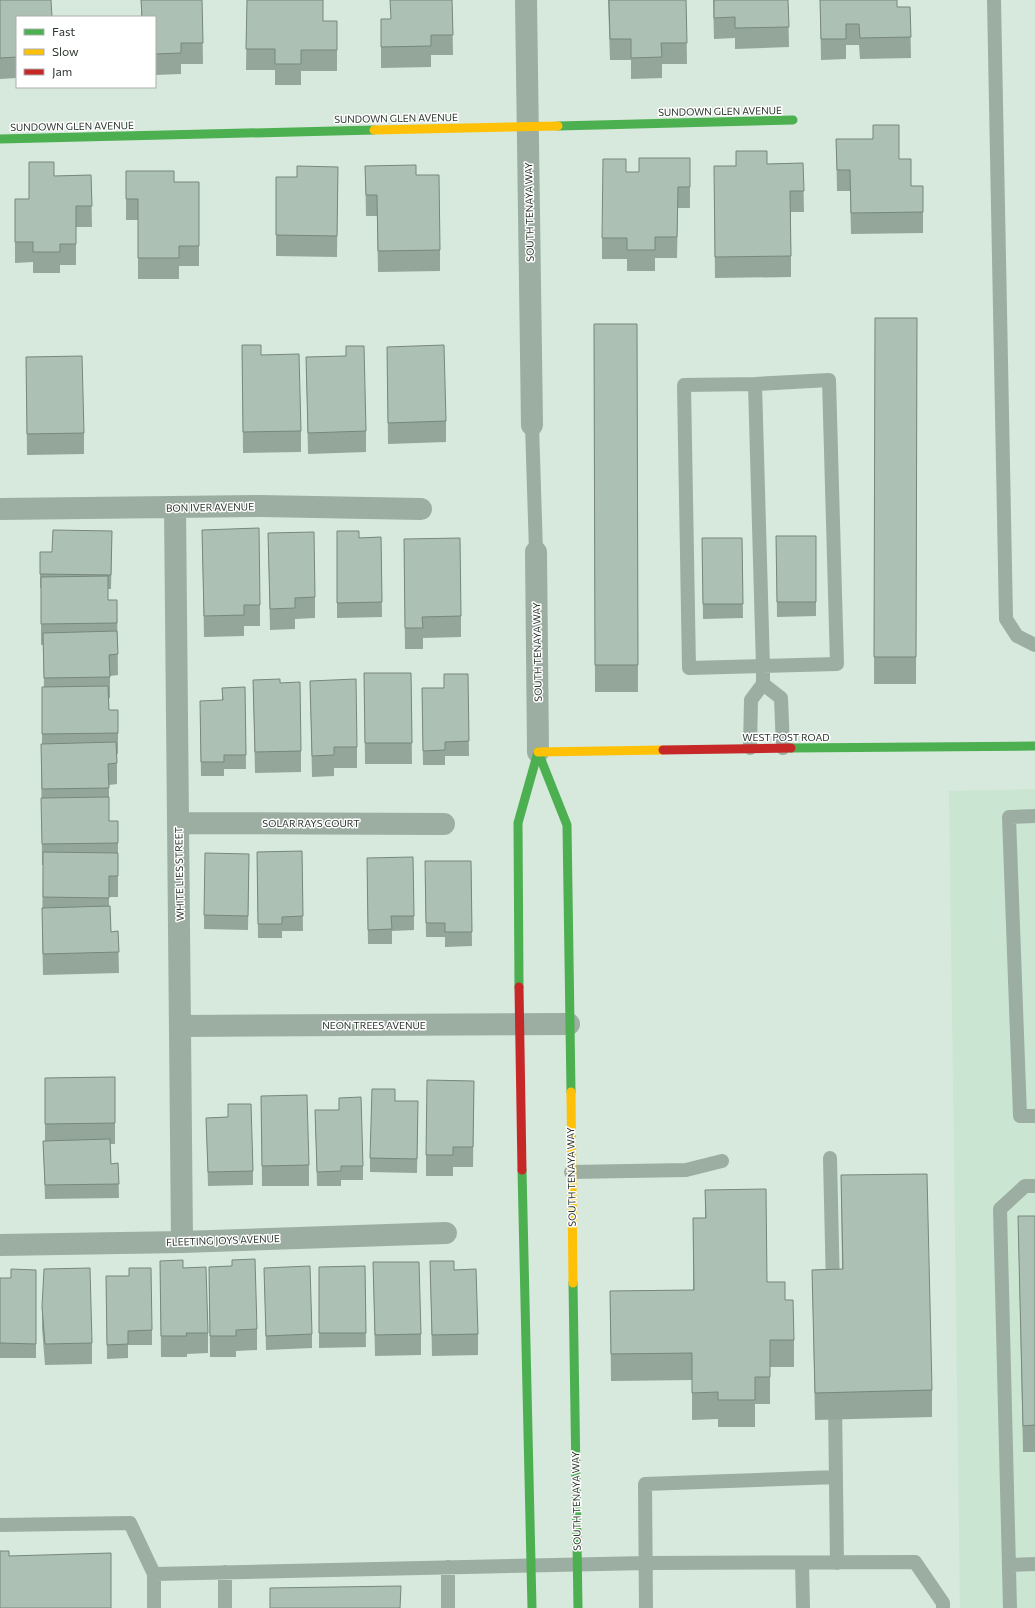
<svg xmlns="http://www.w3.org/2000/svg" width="1035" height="1608" viewBox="0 0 1035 1608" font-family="Commissioner,sans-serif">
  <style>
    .built { fill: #cae6d3 }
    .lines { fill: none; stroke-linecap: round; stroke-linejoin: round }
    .lane { stroke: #9cada2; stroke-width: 14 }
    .street { stroke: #9cada2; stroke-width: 22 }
    .fast { stroke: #4caf50; stroke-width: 9 }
    .slow { stroke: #ffc107; stroke-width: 9 }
    .jam { stroke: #c62828; stroke-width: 9 }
    .wall { fill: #94a69a }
    .building { fill: #acc1b3; stroke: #78877d }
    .labels { text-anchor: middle; stroke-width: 3; stroke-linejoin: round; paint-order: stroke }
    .street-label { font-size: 10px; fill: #2b362e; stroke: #fff }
  </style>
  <rect width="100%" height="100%" fill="#d7e8dc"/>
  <!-- built -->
  <path class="built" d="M1035,789V1608H960L949,791Z"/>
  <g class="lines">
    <!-- lane -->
    <path class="lane" d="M994,0L1006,619L1017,636L1035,645
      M532,425L536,552
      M763,684L781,698L783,748
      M750,748L751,700L763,684V667L755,384L829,380L837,664L689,668L684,385L755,384
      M1035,816L1009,817L1020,1116H1035
      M830,1158L833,1288
      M571,1172L686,1170L722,1161
      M835,1401L837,1563
      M0,1525L130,1523L154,1574L646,1563L915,1562L943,1603V1608
      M802,1563L803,1608
      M1009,1565L1035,1564
      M448,1567V1608
      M225,1572V1608
      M154,1574V1608
      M646,1608L645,1484L836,1477
      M1010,1608L1000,1209L1025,1186H1035"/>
    <!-- street -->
    <path class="street" d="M526,0L532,425
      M175,507L182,1242
      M0,509L261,506L421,509
      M536,552L538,752
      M178,823L444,824
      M180,1026L569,1024
      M0,1245L182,1242L446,1233"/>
    <!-- fast -->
    <path class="fast" d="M558,126L793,120
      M0,139L374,130
      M791,748L1035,746
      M538,752L567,825L571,1092
      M519,987L518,823L538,752
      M522,1170L532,1608
      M573,1283L578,1608"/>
    <!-- slow -->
    <path class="slow" d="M374,130L558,126
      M538,752L663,750
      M571,1092L573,1283"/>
    <!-- jam -->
    <path class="jam" d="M663,750L791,748
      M519,987L522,1170"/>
  </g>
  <!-- wall -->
  <path class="wall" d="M0,0L17,17V78L0,79Z
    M141,0H202L203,64H181V74L155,75V17H141Z
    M247,0L323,21H337V71H301V85H275V70H246Z
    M452,0L453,55H431V67L381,68V19H390Z
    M608,0H686L687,64H662V78L631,79V60H610Z
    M713,0H788L789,47L735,49V38L714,39Z
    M820,0L897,7H910L911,58L860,59L859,45H846V59L821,60Z
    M836,139H873L899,159L911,186H923V233L851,234L850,191H837Z
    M736,151L767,164L803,163L804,212H791V277L715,278L714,187L736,166Z
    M690,158V208H678L677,258H655V271H627V259H602V238L626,172H639Z
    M365,166L440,250V271L378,272L377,216H366Z
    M338,167L337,257L276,256V177H297Z
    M126,171L174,182H199V266H179V279H138V220H126Z
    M91,175L92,227H76V265H60V273H33V262L15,263V199H29L54,176Z
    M875,318H917L916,684H874Z
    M594,324H637L638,692H595Z
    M242,345L301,431V452L243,453Z
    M387,347L446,421V442L388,444Z
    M26,357L84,433V454L27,455Z
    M306,357L366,431V452L308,454Z
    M202,530L260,605V626H244V636L204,637Z
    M112,531L111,589H108V600H117L118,675L110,676V698H109V710H118V754H117V784L109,785V821H118V897H109V906L111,932L118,931L119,973L43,975L42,929L43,865H42L41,744H42V687H44L43,645H41V588H40V552H52Z
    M337,531L359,538L381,537L382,617L337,618Z
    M268,533L315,597V618L295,619V629L270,630Z
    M776,536H816V616L777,617Z
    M702,538H742L743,618L703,619Z
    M404,539L461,616V637L423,638V649H405Z
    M364,673H411L412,764H365Z
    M468,674L469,756H445V765H423L422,688H444Z
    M253,680L301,751V772L255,773Z
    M310,681L357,747V768H334V776L312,777Z
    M245,687L246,769H224V776H201L200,715L222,700V688Z
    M302,851L303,931H282V938H258L257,852Z
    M471,861L472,946L445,947V937H426L425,876Z
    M249,869L248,930L204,929V915Z
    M367,873L414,916V930L392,931V944H368Z
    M115,1077V1144H110L111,1164L118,1163L119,1198L45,1199L43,1141H45V1078Z
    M474,1081L473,1167H453V1176H426V1155Z
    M261,1096L309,1165V1186H262Z
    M395,1101L418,1115L417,1173L370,1172V1158Z
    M228,1104L253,1171V1185L208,1186L206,1118L228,1117Z
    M315,1110L363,1166V1180H341V1186H317Z
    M841,1175L932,1390V1417L815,1420L812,1270L842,1269Z
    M705,1190L767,1282L785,1300L794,1340V1367H770V1404H755V1427H718V1419L692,1420V1380L611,1381L610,1291L693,1290V1218H705Z
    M1018,1216H1035V1452H1023Z
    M232,1260L257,1329V1350L236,1351V1357H210L209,1267L232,1266Z
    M160,1261L183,1268L208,1333V1353L187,1354V1357H161Z
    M430,1261L478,1334V1355L432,1356Z
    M373,1262L421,1334V1355L375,1356Z
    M365,1266L366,1347L319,1348V1267Z
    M264,1268L312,1334V1348L266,1350Z
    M36,1270V1358H0V1278H11Z
    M106,1276L152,1330V1345H128V1358L107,1359Z
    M42,1307L92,1343V1364L45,1365L42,1328Z"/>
  <!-- building -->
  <path class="building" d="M0,0H51L52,17H17V57L0,58Z
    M141,0H202L203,43H181V53L155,54V17H142Z
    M247,0H323V21H337V50H301V64H275V49H246Z
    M390,0H452L453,35H431V46L381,47V19H391Z
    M609,0H686L687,43H661L662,57L631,58V39H610Z
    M714,0H788L789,27L735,28V17L714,18Z
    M820,0H897V7H910L911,37L860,38L859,24H846V39H821Z
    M873,125H899V159H911V186H923V212L851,213L850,170H837L836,139H873Z
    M736,151H767V164L803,163L804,191H790L791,256L715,257L714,166H736Z
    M639,158H690V187H678L677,237H655V250H627V238H602L603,159H626V172H639Z
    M29,162H54V176L91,175L92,206H76V244H60V252H33V242H15V199H29Z
    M416,165V175H439L440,250L378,251L377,195H366L365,166Z
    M297,166L338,167L337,236L276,235V177H297Z
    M126,171H174V182H199V246H179V258H138V199H126Z
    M875,318H917L916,657H874Z
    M594,324H637L638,665H595Z
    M242,345H261V355L299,354L301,431L243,432Z
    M444,345L446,421L388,423L387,347Z
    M346,346H364L366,431L308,433L306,357L346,356Z
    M82,356L84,433L27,434L26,357Z
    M259,528L260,605H244V615L204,616L202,530Z
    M53,530L112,531L111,575L40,574V552H52Z
    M337,531H359V538L381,537L382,602L337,603Z
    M314,532L315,597L295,598V608L270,609L268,533Z
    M776,536H816V602H777Z
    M460,538L461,616L422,617L423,628H405L404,539Z
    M702,538H742L743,604H703Z
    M108,576V600H117V623L41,624V577Z
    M117,631L118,654L109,655L110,677L44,678L43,633Z
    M364,673H411L412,743H365Z
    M444,674H468L469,741L445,742V750L423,751L422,688H444Z
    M280,679V683L300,682L301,751L255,752L253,680Z
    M356,679L357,747H334V755L312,756L310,681Z
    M108,686L109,710H118V733L42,734V687Z
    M245,687L246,755H224V762H201L200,701L223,700L222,688Z
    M116,742L117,763L108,764L109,788L42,789L41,744Z
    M109,797V821H118V843L42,844L41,798Z
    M302,851L303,916L282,917V924H258L257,852Z
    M43,852L118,853V876H109V898L43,897Z
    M205,853L249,854L248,916L204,915Z
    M413,857L414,916H391L392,929L368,930L367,858Z
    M425,861H471L472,932H445V923H426Z
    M110,906L111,932L118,931L119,952L43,954L42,908Z
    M115,1077V1123L45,1124V1078Z
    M427,1080L474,1081L473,1147H453V1155H426Z
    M372,1089H395V1101H418L417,1159L370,1158Z
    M307,1095L309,1165L262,1166L261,1096Z
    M361,1097L363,1166H341V1171L317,1172L315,1110H339V1098Z
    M228,1104H251L253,1171L208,1172L206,1118L228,1117Z
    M110,1139L111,1164L118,1163L119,1184L45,1185L43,1141Z
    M927,1174L932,1390L815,1393L812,1270L843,1269L841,1175Z
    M766,1189L767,1282H785V1300H793L794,1340H770V1377H755V1400H718V1392L692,1393V1353L611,1354L610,1291L694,1290L693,1218H706L705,1190Z
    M1018,1216H1035V1425L1023,1426Z
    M255,1259L257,1329L236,1330V1336H210L209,1267L232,1266V1260Z
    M183,1260V1268L206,1267L208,1333H186L187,1336H161L160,1261Z
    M430,1261H454V1270L476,1269L478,1334L432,1335Z
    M373,1262H419L421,1334L375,1335Z
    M310,1266L312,1334L266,1336L264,1268Z
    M365,1266L366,1333H319V1267Z
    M90,1268L92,1343L45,1344L42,1307L44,1269Z
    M129,1268H151L152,1330L128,1331V1344L107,1345L106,1276H129Z
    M11,1269L36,1270V1344L0,1343V1278H11Z
    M0,1551H9V1556L111,1553V1608H0Z
    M401,1586L400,1608H270V1588Z"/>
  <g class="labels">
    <!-- street labels -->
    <g class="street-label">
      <text transform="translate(720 111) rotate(-1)" y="4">SUNDOWN GLEN AVENUE</text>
      <text transform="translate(396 118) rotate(-1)" y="4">SUNDOWN GLEN AVENUE</text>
      <text transform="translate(72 126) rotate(-1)" y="4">SUNDOWN GLEN AVENUE</text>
      <text transform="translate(529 212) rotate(-91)" y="4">SOUTH TENAYA WAY</text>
      <text transform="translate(210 507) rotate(-1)" y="4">BON IVER AVENUE</text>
      <text transform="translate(537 652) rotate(-91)" y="4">SOUTH TENAYA WAY</text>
      <text x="786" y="741">WEST POST ROAD</text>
      <text x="311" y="827">SOLAR RAYS COURT</text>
      <text transform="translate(179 874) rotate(-91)" y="4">WHITE LIES STREET</text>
      <text x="374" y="1029">NEON TREES AVENUE</text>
      <text transform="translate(571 1177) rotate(-91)" y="4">SOUTH TENAYA WAY</text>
      <text transform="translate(223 1240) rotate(-2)" y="4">FLEETING JOYS AVENUE</text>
      <text transform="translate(576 1501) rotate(-91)" y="4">SOUTH TENAYA WAY</text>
    </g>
  </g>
  <!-- legend -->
  <rect x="16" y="16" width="140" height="72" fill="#ffffff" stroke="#aaafab"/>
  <rect x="24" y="29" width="20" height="6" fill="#4caf50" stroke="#aaafab"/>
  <text x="52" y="36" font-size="12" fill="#2b362e">Fast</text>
  <rect x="24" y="49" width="20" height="6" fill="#ffc107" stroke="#aaafab"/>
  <text x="52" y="56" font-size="12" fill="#2b362e">Slow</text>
  <rect x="24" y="69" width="20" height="6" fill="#c62828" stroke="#aaafab"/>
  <text x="52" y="76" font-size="12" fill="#2b362e">Jam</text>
</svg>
